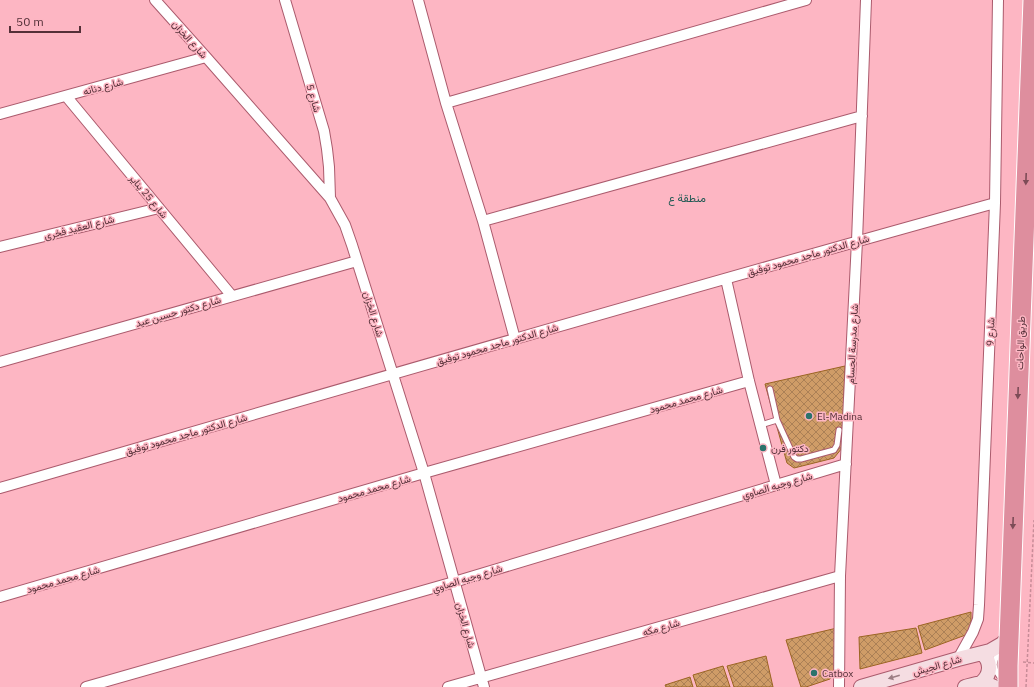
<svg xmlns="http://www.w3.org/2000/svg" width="1034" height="687" viewBox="0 0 1034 687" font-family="'IBM Plex Sans',Vazirmatn,sans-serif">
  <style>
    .building { fill: url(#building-cross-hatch); stroke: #9b6423 }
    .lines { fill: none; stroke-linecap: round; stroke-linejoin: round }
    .lane-casing { stroke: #ab5b6d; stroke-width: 7 }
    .street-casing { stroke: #ab5b6d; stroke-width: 12 }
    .secondary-casing { stroke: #ab5b6d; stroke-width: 16 }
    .highway-casing { stroke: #fff; stroke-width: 21 }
    .path { stroke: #c88c98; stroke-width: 1.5; stroke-dasharray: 3 2; stroke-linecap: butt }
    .lane { stroke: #fff; stroke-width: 5 }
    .street { stroke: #fff; stroke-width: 10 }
    .secondary { stroke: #f5dde2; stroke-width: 14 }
    .highway { stroke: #de8e9e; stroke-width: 19 }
    .oneway { fill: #7d4c57 }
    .oneway2 { fill: #9c7e84 }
    .poi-dot { fill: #2b736c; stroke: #fdb6c3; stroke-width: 1.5 }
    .labels { text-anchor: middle; stroke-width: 3; stroke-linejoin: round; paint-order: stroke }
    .street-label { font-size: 10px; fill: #543038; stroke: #fdb6c3 }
    .poi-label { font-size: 10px; fill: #543038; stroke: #fdb6c3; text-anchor: start }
    .neighbourhood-label { font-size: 11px; fill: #1f5953; stroke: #fdb6c3 }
  </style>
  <defs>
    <pattern id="building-cross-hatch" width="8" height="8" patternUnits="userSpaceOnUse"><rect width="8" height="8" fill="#cf9c67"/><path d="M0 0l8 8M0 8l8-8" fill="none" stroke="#ab8056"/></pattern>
  </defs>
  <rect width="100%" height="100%" fill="#fdb6c3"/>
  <!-- building -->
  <path class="building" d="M845,366L842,448L834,458L794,468L787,463L765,384Z
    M971,612V633L925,650L918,626Z
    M837,628L839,665L830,679L806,687H801L786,640Z
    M916,628L922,653L860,669L859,637Z
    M766,656L773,687H734L727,666Z
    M723,666L730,687H697L693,675Z
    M690,677L693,687H666L665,685Z"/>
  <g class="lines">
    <!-- lane casing -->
    <g class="lane-casing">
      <path id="lane" d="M770,389L777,420L794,457L797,459H801L834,450L837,445L839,430
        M761,425L777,420
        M1002,650C991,661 992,669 1003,680"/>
    </g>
    <!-- street casing -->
    <g class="street-casing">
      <path id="street" d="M155,0L206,57L330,198L345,225L352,245L424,473L484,687
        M285,0L324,131L327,149L329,167L330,198
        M418,0L446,103L483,221L515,339
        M66,96L232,296
        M446,103L806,0
        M0,114L206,57
        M483,221L862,116
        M0,247L159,208
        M726,279L749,381L776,485
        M0,362L357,261
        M0,488C331,392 662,295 995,203
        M0,597L424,473L749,381
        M958,659L973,632L978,619L979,605L995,203L998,0
        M86,687L454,582L846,464
        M448,687L840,576
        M839,687L840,576L857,241L866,0"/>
    </g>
    <!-- secondary casing -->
    <g class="secondary-casing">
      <path id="secondary" d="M981,683C991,675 992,662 982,653
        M861,687L958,659L990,651L1002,644L1009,637
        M965,687C976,684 983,681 994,687"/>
    </g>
    <!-- highway casing -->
    <g class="highway-casing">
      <path id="highway" d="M1008,687V666L1033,0"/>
    </g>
    <!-- path -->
    <path class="path" d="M1023,662L1034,663
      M1026,687L1034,520"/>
    <!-- lane -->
    <use href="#lane" class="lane"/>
    <!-- street -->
    <use href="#street" class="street"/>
    <!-- secondary -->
    <use href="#secondary" class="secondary"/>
    <!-- highway -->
    <use href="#highway" class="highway"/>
  </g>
  <!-- one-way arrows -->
  <defs><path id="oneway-solid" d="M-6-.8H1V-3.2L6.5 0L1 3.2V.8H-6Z"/></defs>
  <g class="oneway">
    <use href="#oneway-solid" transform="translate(1026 179) rotate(92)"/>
    <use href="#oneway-solid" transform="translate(1018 393) rotate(92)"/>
    <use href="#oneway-solid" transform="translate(1013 523) rotate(92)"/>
  </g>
  <use class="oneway2" href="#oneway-solid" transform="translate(894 677) rotate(164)"/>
  <!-- markers -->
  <g class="poi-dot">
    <circle cx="809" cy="416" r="4"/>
    <circle cx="763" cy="448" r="4"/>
    <circle cx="814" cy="673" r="4"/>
  </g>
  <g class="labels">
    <!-- street labels -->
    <g class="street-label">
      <text transform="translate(190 39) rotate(48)" y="4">شارع الخزان</text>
      <text transform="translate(103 86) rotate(-15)" y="4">شارع دنانه</text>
      <text transform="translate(314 98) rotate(74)" y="4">شارع 5</text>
      <text transform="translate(149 196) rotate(50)" y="4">شارع 25 يناير</text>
      <text transform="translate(79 227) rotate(-14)" y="4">شارع العقيد فخرى</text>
      <text transform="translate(808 255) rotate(-16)" y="4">شارع الدكتور ماجد محمود توفيق</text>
      <text transform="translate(178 311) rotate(-16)" y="4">شارع دكتور حسين عيد</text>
      <text transform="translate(374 314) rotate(73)" y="4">شارع الخزان</text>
      <text transform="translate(990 332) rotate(-88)" y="4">شارع 9</text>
      <text transform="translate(1020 343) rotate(-88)" y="4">طريق الواحات</text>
      <text transform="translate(497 344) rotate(-16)" y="4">شارع الدكتور ماجد محمود توفيق</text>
      <text transform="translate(852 344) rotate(-87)" y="4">شارع مدرسة الحسام</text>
      <text transform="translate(686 399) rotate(-16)" y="4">شارع محمد محمود</text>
      <text transform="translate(186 434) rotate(-16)" y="4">شارع الدكتور ماجد محمود توفيق</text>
      <text transform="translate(777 485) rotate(-16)" y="4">شارع وجيه الصاوي</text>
      <text transform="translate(374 488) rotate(-16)" y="4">شارع محمد محمود</text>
      <text transform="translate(467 578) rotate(-17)" y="4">شارع وجيه الصاوي</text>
      <text transform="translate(63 579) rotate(-16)" y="4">شارع محمد محمود</text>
      <text transform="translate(466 625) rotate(74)" y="4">شارع الخزان</text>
      <text transform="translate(661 627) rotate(-16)" y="4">شارع مكه</text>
      <text transform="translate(937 665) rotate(-16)" y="4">شارع الجيش</text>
    </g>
    <!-- poi labels -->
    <g class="poi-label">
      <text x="817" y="420">El-Madina</text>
      <text x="771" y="452">دكتور فرن</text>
      <text x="822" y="677">Catbox</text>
    </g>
    <!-- neighbourhood labels -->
    <g class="neighbourhood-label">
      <text x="687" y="202">منطقة ع</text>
    </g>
  </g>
  <!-- scale -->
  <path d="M10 26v6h70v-6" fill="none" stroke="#543038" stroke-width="2"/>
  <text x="16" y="26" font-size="12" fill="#543038" stroke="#fdb6c3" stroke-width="3" paint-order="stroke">50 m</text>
</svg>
